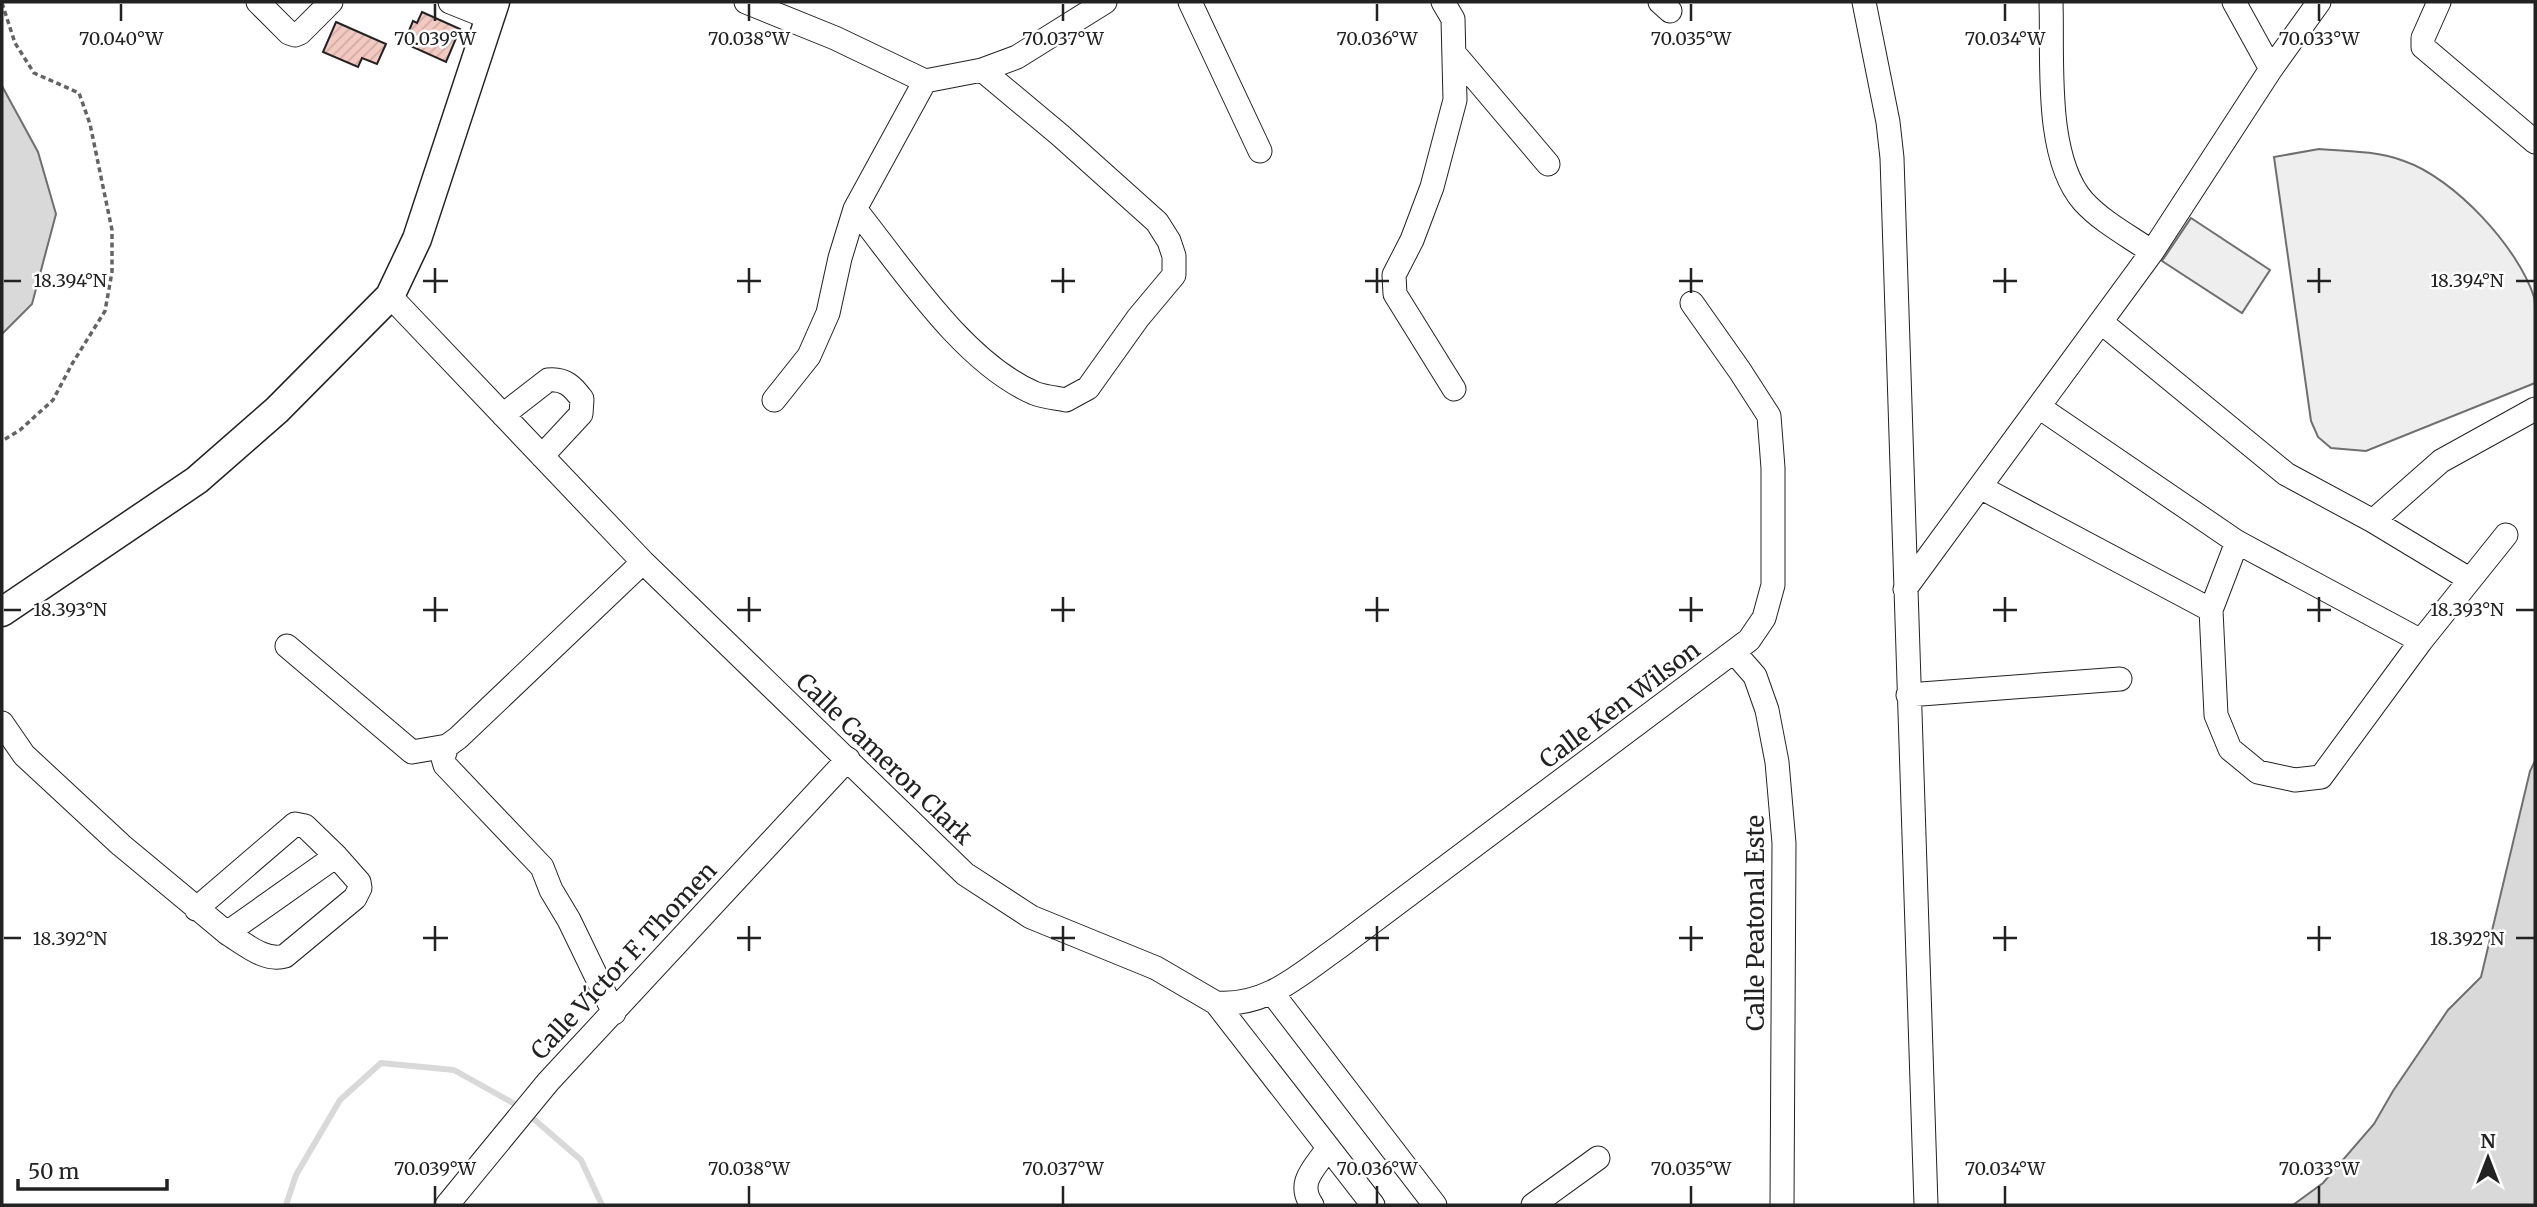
<svg xmlns="http://www.w3.org/2000/svg" width="2537" height="1207" viewBox="0 0 2537 1207" font-family="Merriweather,serif">
  <style>
    .green { fill: #eee; stroke: #6f6f6f; stroke-width: 2 }
    .water { fill: #d9d9d9; stroke: #6f6f6f; stroke-width: 2 }
    .lines { fill: none; stroke-linecap: round; stroke-linejoin: round }
    .stream { stroke: #d9d9d9; stroke-width: 6 }
    .building { fill: url(#building-hatch); stroke: #222; stroke-width: 2 }
    .minor-casing { stroke: #222; stroke-width: 25 }
    .major-casing { stroke: #222; stroke-width: 31 }
    .path { stroke: #646464; stroke-width: 3.5; stroke-dasharray: 5 3.5; stroke-linecap: butt }
    .minor { stroke: #fff; stroke-width: 23 }
    .major { stroke: #fff; stroke-width: 28 }
    .ticks { fill: none; stroke: #222; stroke-width: 2.5 }
    .labels { text-anchor: middle; stroke-width: 5; stroke-linejoin: round; paint-order: stroke }
    .street-label { font-size: 24px; fill: #222; stroke: #fff }
    .ticks-label { font-size: 18px; text-anchor: middle; fill: #222; stroke: #fff; stroke-width: 5; stroke-linejoin: round; paint-order: stroke }
  </style>
  <defs>
    <pattern id="building-hatch" width="6" height="6" patternUnits="userSpaceOnUse" patternTransform="scale(1.75)"><rect width="6" height="6" fill="#f3c9c0"/><path d="M-1 1l2-2M0 6l6-6M5 7l2-2" fill="none" stroke="#d0aca5"/></pattern>
  </defs>
  <rect width="100%" height="100%" fill="#fff"/>
  <!-- green -->
  <path class="green" d="M2319,149C2348,151 2377,151 2404,161C2454,178 2518,247 2534,297C2537,312 2535,364 2535,383L2366,451L2331,448L2318,437L2311,421L2274,157Z
    M2191,218L2270,270L2242,313L2162,261Z"/>
  <!-- water -->
  <path class="water" d="M2,86L38,152L56,214L32,304L2,334Z
    M2535,761V1205H2293L2323,1183L2374,1124L2393,1091L2448,1010L2481,977L2530,771Z"/>
  <g class="lines">
    <!-- stream -->
    <path class="stream" d="M528,1114L581,1160L602,1205
      M286,1205L296,1175L340,1100L381,1063L454,1070L520,1107"/>
  </g>
  <!-- building -->
  <path class="building" d="M422,12L460,29L446,62L404,43L413,21L417,23Z
    M336,22L386,44L377,64L362,58L358,67L323,52Z"/>
  <g class="lines">
    <!-- minor casing -->
    <g class="minor-casing">
      <path id="minor" d="M258,2L289,33L295,35L300,33L331,2
        M450,2L490,18
        M746,2L835,38L925,81
        M1190,2L1260,151
        M1443,2L1453,19L1455,100L1432,187L1412,240L1394,275L1395,294L1454,389
        M1660,2L1670,11
        M1864,2L1888,122L1892,158L1926,1205
        M2051,2C2053,59 2044,156 2083,201C2102,222 2129,236 2152,252
        M2234,2L2271,69
        M2439,2L2423,38V47L2535,142
        M1454,53L1548,164
        M925,81L982,70L1017,57L1105,2
        M855,209C903,269 963,362 1034,393C1044,397 1056,398 1066,400L1088,388L1138,318L1174,275V256L1169,241L1157,222L1060,135L982,70
        M390,296L643,562L965,874L1031,917L1156,968L1216,1003L1373,1205
        M2101,322L2286,474L2373,521L2469,579
        M774,400L809,356L828,313L840,258L855,209L925,81
        M2039,407L2237,542L2421,641
        M503,415L548,380C565,378 573,387 582,399L581,414L542,456
        M1980,487L2211,610
        M2373,521L2441,461L2535,409
        M2237,542L2211,610L2216,715L2230,749L2258,772L2295,780L2321,777L2421,641L2506,535
        M1905,589L2152,252L2271,69L2319,2
        M287,646L412,752L447,746L458,738L643,562
        M1734,652L1755,676L1767,710L1777,762L1784,843L1782,1205
        M1908,695L2120,679
        M2,723L24,755L121,845L227,933L336,856
        M447,746L443,758L445,765L542,867L551,890L569,920L614,1013
        M196,909L295,824L305,826L336,856L359,882L360,888L355,898L285,956C265,962 245,944 227,933
        M1273,994L1435,1205
        M1216,1003C1267,1007 1300,974 1339,947L1749,640L1764,618L1773,585V468L1769,416L1740,371L1692,303
        M447,1205L548,1082L848,759
        M1312,1205C1296,1182 1315,1168 1328,1148
        M1533,1205L1598,1158"/>
    </g>
    <!-- major casing -->
    <g class="major-casing">
      <path id="major" d="M2,612L197,480L277,410L390,296L417,239L495,2"/>
    </g>
    <!-- path -->
    <path class="path" d="M2,3L15,43L34,73L79,93L90,124L112,230V272L105,311L72,364L53,400L20,430L2,441"/>
    <!-- minor -->
    <use href="#minor" class="minor"/>
    <!-- major -->
    <use href="#major" class="major"/>
  </g>
  <!-- ticks -->
  <path class="ticks" d="M121,4V21M435,4V21M749,4V21M1063,4V21M1377,4V21M1691,4V21M2005,4V21M2319,4V21M435,268V293M749,268V293M1063,268V293M1377,268V293M1691,268V293M2005,268V293M2319,268V293M4,281H21M423,281H448M737,281H761M1051,281H1075M1365,281H1389M1679,281H1703M1993,281H2017M2307,281H2331M2516,281H2534M435,597V622M749,597V622M1063,597V622M1377,597V622M1691,597V622M2005,597V622M2319,597V622M4,610H21M423,610H448M737,610H761M1051,610H1075M1365,610H1389M1679,610H1703M1993,610H2017M2307,610H2331M2516,610H2534M435,926V951M749,926V951M1063,926V951M1377,926V951M1691,926V951M2005,926V951M2319,926V951M4,938H21M423,938H448M737,938H761M1051,938H1075M1365,938H1389M1679,938H1703M1993,938H2017M2307,938H2331M2516,938H2534M435,1186V1204M749,1186V1204M1063,1186V1204M1377,1186V1204M1691,1186V1204M2005,1186V1204M2319,1186V1204"/>
  <g class="labels">
    <!-- street labels -->
    <g class="street-label">
      <text transform="translate(1620 705) rotate(-37)" y="8">Calle Ken Wilson</text>
      <text transform="translate(884 759) rotate(44)" y="8">Calle Cameron Clark</text>
      <text transform="translate(1756 923) rotate(-90)" y="8">Calle Peatonal Este</text>
      <text transform="translate(624 961) rotate(-47)" y="8">Calle Víctor F. Thomen</text>
    </g>
  </g>
  <g class="ticks-label">
    <text x="121" y="45">70.040°W</text>
    <text x="435" y="45">70.039°W</text>
    <text x="749" y="45">70.038°W</text>
    <text x="1063" y="45">70.037°W</text>
    <text x="1377" y="45">70.036°W</text>
    <text x="1691" y="45">70.035°W</text>
    <text x="2005" y="45">70.034°W</text>
    <text x="2319" y="45">70.033°W</text>
    <text x="70" y="287">18.394°N</text>
    <text x="2467" y="287">18.394°N</text>
    <text x="70" y="616">18.393°N</text>
    <text x="2467" y="616">18.393°N</text>
    <text x="70" y="945">18.392°N</text>
    <text x="2467" y="945">18.392°N</text>
    <text x="435" y="1175">70.039°W</text>
    <text x="749" y="1175">70.038°W</text>
    <text x="1063" y="1175">70.037°W</text>
    <text x="1377" y="1175">70.036°W</text>
    <text x="1691" y="1175">70.035°W</text>
    <text x="2005" y="1175">70.034°W</text>
    <text x="2319" y="1175">70.033°W</text>
  </g>
  <!-- border -->
  <rect width="2537" height="1207" fill="none" stroke="#222222" stroke-width="7"/>
  <!-- north arrow -->
  <g transform="translate(2488 1158)" stroke="#ffffff" stroke-width="5" paint-order="stroke">
  <path d="M0-5L12 26L0 18L-12 26Z" fill="#222222"/>
  <text y="-10" font-size="19" font-weight="bold" text-anchor="middle" fill="#222222">N</text>
  </g>
  <!-- scale -->
  <path d="M18 1179v10h149v-10" fill="none" stroke="#222222" stroke-width="3.5"/>
  <text x="28" y="1179" font-size="21" fill="#222222" stroke="#ffffff" stroke-width="5" paint-order="stroke">50 m</text>
</svg>
